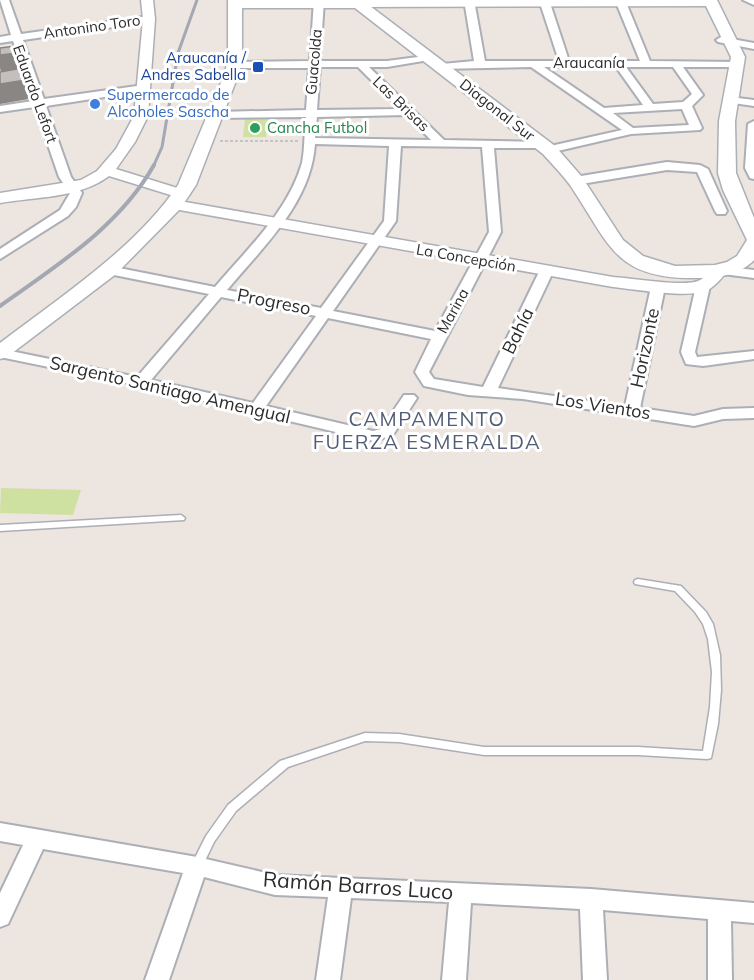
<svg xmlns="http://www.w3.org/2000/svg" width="754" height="980" viewBox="0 0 754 980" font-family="Mulish,sans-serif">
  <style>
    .pitch { fill: #cfe1a0 }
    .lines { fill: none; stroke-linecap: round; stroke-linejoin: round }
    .service-casing { stroke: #acafb6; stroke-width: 3 }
    .minor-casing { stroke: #acafb6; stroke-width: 4 }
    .tertiary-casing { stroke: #acafb6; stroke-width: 3 }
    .secondary-casing { stroke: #acafb6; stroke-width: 3 }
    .path { stroke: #c4c4c4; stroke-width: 2; stroke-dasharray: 3 2; stroke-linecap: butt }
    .service { fill: #fff; fill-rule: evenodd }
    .minor { fill: #fff; fill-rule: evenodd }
    .tertiary { fill: #fff; fill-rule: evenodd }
    .secondary { fill: #fff; fill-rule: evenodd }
    .rail-far1 { stroke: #a3a8b3; stroke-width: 3 }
    .rail { stroke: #a3a8b3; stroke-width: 4 }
    .shaded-wall { fill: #898684 }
    .building { fill: #c4bfbc; stroke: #898684; stroke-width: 1.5 }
    .transit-dot { fill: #1a4fb4; stroke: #fff; stroke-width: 2 }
    .shop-dot { fill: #3f7fe0; stroke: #fff; stroke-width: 2 }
    .leisure-dot { fill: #2e9e5b; stroke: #fff; stroke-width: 2 }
    .labels { text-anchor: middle; stroke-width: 6; stroke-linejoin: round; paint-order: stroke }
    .far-street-label { font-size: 15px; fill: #2c2c2c; stroke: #fff }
    .far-transit-label { font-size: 15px; fill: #164399; stroke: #fff; text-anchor: end }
    .far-shop-label { font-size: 15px; fill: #366cbe; stroke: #fff; text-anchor: start }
    .far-leisure-label { font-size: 15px; fill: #27864d; stroke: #fff; text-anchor: start }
    .street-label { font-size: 18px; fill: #2c2c2c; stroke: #fff }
    .neighbourhood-label { font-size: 20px; letter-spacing: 1.5px; fill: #515d77; stroke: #fff }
    .near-street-label { font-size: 21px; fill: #2c2c2c; stroke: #fff }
  </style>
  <rect width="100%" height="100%" fill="#ece5e0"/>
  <!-- pitch -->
  <path class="pitch" d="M268,118L266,137H243L245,119Z
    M1,488L81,490L73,515L0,513Z"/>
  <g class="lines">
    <!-- service casing -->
    <g class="service-casing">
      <path id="service" d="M181,515L185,518L184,520L0,531V525Z
        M638,579L681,586L706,612L713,624L720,655L721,690L718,724L711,758L707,759L638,755H484L399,742L365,741L288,767L236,811L214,842L201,869L197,871L193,869L191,866L206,836L228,805L280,761L365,733L399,734L484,747H638L703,751L710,707L712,672L708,639L703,624L695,612L675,591L635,584L634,582L635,580Z"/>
    </g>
    <!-- minor casing -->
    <g class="minor-casing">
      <path id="minor" d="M0,0H9L21,34L149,16L154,19L149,22L23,40L44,99L144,85L149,88L144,91L46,106L71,177L82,193L76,207L68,216L0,259V249L60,210L70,193L59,177L35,107L0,112V106L33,101L13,41L0,43V37L11,35Z
        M314,0H324L320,61H387L433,55V59L429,60L387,67H369L444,140L542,142L546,143V147L622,130L531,67L438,69L437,67L442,64L474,61L464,0H474L485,61H559L539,0H549L569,61H640L615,0H625L650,61L739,62L740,64L735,67H683L703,95L692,106L702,128L700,130L631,134L549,153L545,152V148H494L501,232L429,372L434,379L483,387L539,272L546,268L553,272L498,388L625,406L651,287L658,283L665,287L640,408L694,416L723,409L754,408V418L723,419L694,426L523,399L468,395L429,387L424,386L415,372L431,339L328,318L266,406L373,431L381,429L404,395H414L417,398L393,435L374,441L141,386L0,357L1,349L137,377L209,294L109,274L102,270L109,266L215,287C247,249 288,212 302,163C305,148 304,132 306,117L215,118L210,115L215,112L306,110L309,68H234L229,65L234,62L310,61ZM320,67H358L400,109L317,110ZM544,67H616L643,105L604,108ZM626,67H673L692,94L683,102L653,104ZM682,109L689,125L633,128L613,113ZM406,115L431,140L315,138L317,117ZM315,144L389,146L384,221L321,308L227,290C263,247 311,203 315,144ZM401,146L482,147L489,232L435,331L333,311L396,221ZM221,297L316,316L253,403L151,380Z
        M743,0H754V5Z
        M721,37L754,43V49L718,42L716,40Z
        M730,97L754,100V106L726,102V98Z
        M754,121V179L750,178L745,168L748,124Z
        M667,162L700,165L708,169L727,211L725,214H717L715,211L697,172L667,170L575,185L569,181L575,177Z
        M720,266L754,270V278L715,273L713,270Z
        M703,282L710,286L695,352L697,357L754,351V359L703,366L686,364L681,352L696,286Z
        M0,823L197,857L275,875L591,889L754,903V923L731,921L732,980H708V919L603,910L607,980H583L580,909L471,903L466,980H442L449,902L351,898L340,980H316L328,897L275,895L204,877L169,980H145L183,873L43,849L8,924L0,927V893L23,845L0,841Z"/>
    </g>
    <!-- tertiary casing -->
    <g class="tertiary-casing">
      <path id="tertiary" d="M141,0H153L155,19L148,116L135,142L116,169L187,191L190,194L187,197H177L109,176C80,198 35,197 0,203V193L81,180L97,171L116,149L134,116L143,19Z
        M358,0H716L717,2L711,6L354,7L352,4Z
        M174,200L613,277C631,278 683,287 698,281C707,278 710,267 720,265L728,270C724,276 715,286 708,290C690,299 634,289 613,287L168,208L166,205L168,202Z"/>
    </g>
    <!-- secondary casing -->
    <g class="secondary-casing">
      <path id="secondary" d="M228,0H362L555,146L582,177L623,240L643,256L675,266L715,265L727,262L737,256L747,240L723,190L718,173L719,121L731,57L703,0H717L745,57L735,121L736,173L754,218V260C740,275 717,278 698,278C614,280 610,244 570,185C562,174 552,164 543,154L355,8H242V59L239,73L196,185L180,209L116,274L7,357L0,359V343C59,298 137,247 178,185L225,73L228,59Z"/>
    </g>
    <!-- path -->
    <path class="path" d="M220,141H298"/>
    <!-- service -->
    <use href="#service" class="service"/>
    <!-- minor -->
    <use href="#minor" class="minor"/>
    <!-- tertiary -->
    <use href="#tertiary" class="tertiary"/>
    <!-- secondary -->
    <use href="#secondary" class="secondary"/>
    <!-- rail-far1 -->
    <path class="rail-far1" d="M153,167L162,147L178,53L197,0"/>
    <!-- rail -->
    <path class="rail" d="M0,306C56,266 119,227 154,165"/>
  </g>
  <!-- shaded-wall -->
  <path class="shaded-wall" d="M17,53L22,79L3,82L0,68V55Z
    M26,80L29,99L0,104V84Z"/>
  <!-- building -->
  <path class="building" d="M15,46L17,53L0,55V48Z
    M22,68L26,80L0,84V72Z"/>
  <!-- markers -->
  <rect class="transit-dot" x="252" y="61" width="12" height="12" rx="3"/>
  <circle class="shop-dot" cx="95" cy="104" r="6"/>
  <circle class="leisure-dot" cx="255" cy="128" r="6"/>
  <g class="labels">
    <!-- far-street labels -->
    <g class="far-street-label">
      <text transform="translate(92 27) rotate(-8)" y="5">Antonino Toro</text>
      <text transform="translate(314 62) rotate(-85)" y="5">Guacolda</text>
      <text x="589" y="68">Araucanía</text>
      <text transform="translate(35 94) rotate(70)" y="5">Eduardo Lefort</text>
      <text transform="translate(401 104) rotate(44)" y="5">Las Brisas</text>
      <text transform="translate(497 110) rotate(38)" y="5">Diagonal Sur</text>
      <text transform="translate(466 258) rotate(10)" y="5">La Concepción</text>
      <text transform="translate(453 311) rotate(-61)" y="5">Marina</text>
    </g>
    <!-- far-transit labels -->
    <g class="far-transit-label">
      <text x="246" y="63">Araucanía /<tspan x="246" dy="17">Andres Sabella</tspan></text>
    </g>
    <!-- far-shop labels -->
    <g class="far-shop-label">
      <text x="107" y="100">Supermercado de<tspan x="107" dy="17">Alcoholes Sascha</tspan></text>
    </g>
    <!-- far-leisure labels -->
    <g class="far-leisure-label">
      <text x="267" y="133">Cancha Futbol</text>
    </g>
    <!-- street labels -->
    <g class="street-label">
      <text transform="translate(274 302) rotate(11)" y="6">Progreso</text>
      <text transform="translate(518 331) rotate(-64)" y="6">Bahía</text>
      <text transform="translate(645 348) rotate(-78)" y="6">Horizonte</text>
      <text transform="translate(170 390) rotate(13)" y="6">Sargento Santiago Amengual</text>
      <text transform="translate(603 406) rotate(9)" y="6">Los Vientos</text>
    </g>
    <!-- neighbourhood labels -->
    <g class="neighbourhood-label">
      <text x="427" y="426">CAMPAMENTO<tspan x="427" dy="23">FUERZA ESMERALDA</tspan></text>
    </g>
    <!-- near-street labels -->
    <g class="near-street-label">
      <text transform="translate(358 886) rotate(4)" y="7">Ramón Barros Luco</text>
    </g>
  </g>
</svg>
